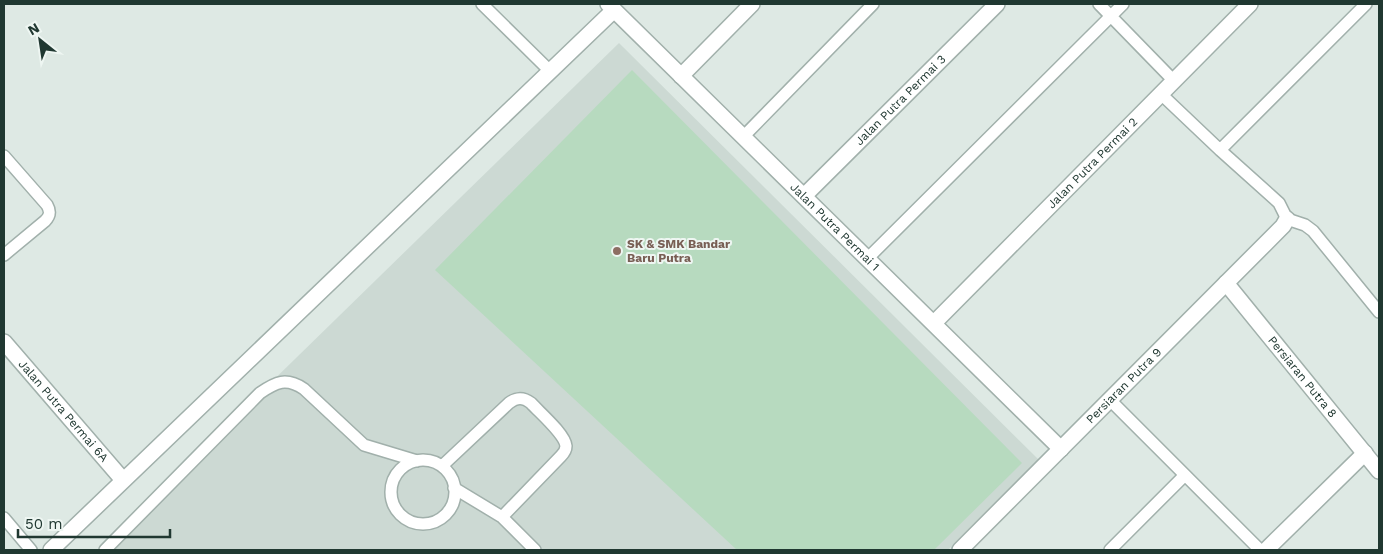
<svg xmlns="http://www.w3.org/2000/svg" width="1383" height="554" viewBox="0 0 1383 554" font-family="'Work Sans',sans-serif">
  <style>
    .built { fill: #ccd9d3 }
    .pitch { fill: #b7dabf }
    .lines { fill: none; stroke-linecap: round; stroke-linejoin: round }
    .lane-casing { stroke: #a1b0ab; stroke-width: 14 }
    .street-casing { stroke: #a1b0ab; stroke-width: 18 }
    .lane { stroke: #fff; stroke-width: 11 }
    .street { stroke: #fff; stroke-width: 15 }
    .education-dot { fill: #8d6e63; stroke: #eef6f2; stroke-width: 2 }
    .labels { text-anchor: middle; stroke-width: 4; stroke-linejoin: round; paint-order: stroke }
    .street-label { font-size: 12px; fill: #203831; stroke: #eef6f2 }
    .education-label { font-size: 12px; font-weight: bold; fill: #785e54; stroke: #eef6f2; text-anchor: start }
  </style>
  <rect width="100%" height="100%" fill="#dee9e4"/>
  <!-- built -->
  <path class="built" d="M619,43L1039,460L948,550H99Z"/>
  <!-- pitch -->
  <path class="pitch" d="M632,70L1022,463L934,550H737L435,270Z"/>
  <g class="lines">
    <!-- lane casing -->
    <g class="lane-casing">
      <path id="lane" d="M482,4L550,71
        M1099,4L1174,81
        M1161,94L1220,150L1279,203L1287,219L1305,225L1313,231L1379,312
        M743,137L873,4
        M1220,150L1366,4
        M4,156L47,205C51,212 50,216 45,221L4,255
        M868,258L1123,4
        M1110,400L1260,550
        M391 492a32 32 0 1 1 64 0a32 32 0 1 1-64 0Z
        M442,466L509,403C517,397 523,397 531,403C539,412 565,434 566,446C566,450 564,453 561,456L502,517
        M454,488L502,517L535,550
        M4,518L31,550
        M105,550L260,393C276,382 286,377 304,389L364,445L417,461
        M1110,550L1185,475"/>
    </g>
    <!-- street casing -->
    <g class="street-casing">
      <g id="street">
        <path id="s1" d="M608,4L1061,449"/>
        <path d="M681,76L752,4"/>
        <path id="s2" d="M804,196L997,4"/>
        <path id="s3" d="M1226,283L1379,471"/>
        <path id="s4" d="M934,323L1250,4"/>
        <path id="s5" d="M4,342L123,480"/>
        <path d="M51,550L614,10"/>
        <path id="s6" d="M960,550L1278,231L1283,226L1287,219"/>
        <path d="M1266,550L1365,453"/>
      </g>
    </g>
    <!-- lane -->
    <use href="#lane" class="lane"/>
    <!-- street -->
    <use href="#street" class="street"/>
  </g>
  <!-- markers -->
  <circle class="education-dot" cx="617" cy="251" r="5"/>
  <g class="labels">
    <!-- street labels -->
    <g class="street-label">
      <text dy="4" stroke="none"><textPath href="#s2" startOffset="136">Jalan Putra Permai 3</textPath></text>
      <text dy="4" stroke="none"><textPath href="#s4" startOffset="225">Jalan Putra Permai 2</textPath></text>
      <text dy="4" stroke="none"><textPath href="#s1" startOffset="318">Jalan Putra Permai 1</textPath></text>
      <text dy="4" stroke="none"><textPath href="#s3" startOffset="121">Persiaran Putra 8</textPath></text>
      <text dy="4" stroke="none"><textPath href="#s6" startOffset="232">Persiaran Putra 9</textPath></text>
      <text dy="4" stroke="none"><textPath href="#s5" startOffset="91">Jalan Putra Permai 6A</textPath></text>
    </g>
    <!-- education labels -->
    <g class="education-label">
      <text x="627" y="248">SK &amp; SMK Bandar<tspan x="627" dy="14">Baru Putra</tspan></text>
    </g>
  </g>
  <!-- border -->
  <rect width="1383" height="554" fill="none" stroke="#203831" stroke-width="10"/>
  <!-- north arrow -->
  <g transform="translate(40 40) rotate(330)" stroke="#eef6f2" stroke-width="4" paint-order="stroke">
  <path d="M0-4L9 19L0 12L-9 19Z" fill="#203831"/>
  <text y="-8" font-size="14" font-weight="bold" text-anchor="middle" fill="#203831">N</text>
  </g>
  <!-- scale -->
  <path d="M18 529v8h152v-8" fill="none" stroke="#203831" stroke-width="2.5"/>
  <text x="25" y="529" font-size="15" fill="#203831" stroke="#eef6f2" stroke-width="4" paint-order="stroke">50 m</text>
</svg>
